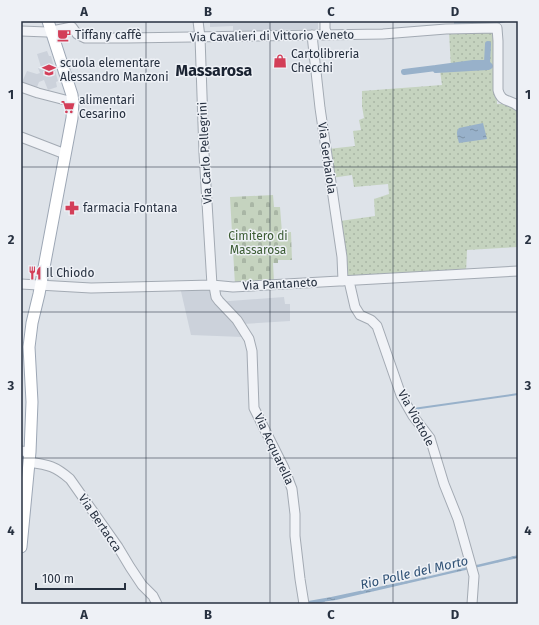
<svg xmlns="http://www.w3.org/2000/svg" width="539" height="625" viewBox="0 0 539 625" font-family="'Fira Sans',sans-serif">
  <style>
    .built { fill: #ccd2db }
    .green { fill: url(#green-dots) }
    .cemetery { fill: url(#cemetery-stones) }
    .water { fill: url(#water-ripples) }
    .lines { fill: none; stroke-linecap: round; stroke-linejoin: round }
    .stream { stroke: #98b1ca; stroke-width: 2 }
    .canal { stroke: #98b1ca; stroke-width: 6 }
    .minor-casing { stroke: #a3aab3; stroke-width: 11 }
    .major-casing { stroke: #9da7b5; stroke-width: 13 }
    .minor { stroke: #f1f3f7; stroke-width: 9 }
    .major { stroke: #fff; stroke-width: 11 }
    .grid { fill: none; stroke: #273140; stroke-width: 1; stroke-opacity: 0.55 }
    .labels { text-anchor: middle; stroke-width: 3; stroke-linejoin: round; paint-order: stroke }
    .poi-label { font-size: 12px; fill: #273140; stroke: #eef1f6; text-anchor: start }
    .street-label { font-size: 12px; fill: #273140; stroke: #eef1f6 }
    .park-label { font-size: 12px; fill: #3c5c34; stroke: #eef1f6 }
    .water-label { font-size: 13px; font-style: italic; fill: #2f5175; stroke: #eef1f6 }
    .district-label { font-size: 16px; font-weight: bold; fill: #192231; stroke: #eef1f6 }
    .neatline { fill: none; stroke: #273140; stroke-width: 1.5 }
    .grid-label { font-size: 13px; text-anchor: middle; font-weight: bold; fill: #273140 }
  </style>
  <defs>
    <pattern id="green-dots" width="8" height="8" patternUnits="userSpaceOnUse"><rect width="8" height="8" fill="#c5d3bf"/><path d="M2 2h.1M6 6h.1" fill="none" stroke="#a9b6a5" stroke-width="1.8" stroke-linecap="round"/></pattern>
    <pattern id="cemetery-stones" width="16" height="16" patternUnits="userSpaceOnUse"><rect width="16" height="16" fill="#c5d3bf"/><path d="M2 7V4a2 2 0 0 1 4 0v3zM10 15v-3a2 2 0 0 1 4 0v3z" fill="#a9b6a5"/></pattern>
    <pattern id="water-ripples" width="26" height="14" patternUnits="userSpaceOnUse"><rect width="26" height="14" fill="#98b1ca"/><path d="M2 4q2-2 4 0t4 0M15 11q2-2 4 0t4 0" fill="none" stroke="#7c91a5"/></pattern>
  </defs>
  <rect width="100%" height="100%" fill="#dee3e9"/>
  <!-- built -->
  <path class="built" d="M210,21H318V29L233,31V26L210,27Z
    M47,51L49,56H51L58,81L56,82L57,87L48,90L44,80L39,82L37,87L22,82L27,71L37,74L40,73L38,68L41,67L37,54Z
    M180,287L211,288L217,302L284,297L285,304H290V321L242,324L243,337L191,335Z"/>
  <!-- green -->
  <path class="green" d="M494,29L497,104L518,103V247L467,250L466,273L346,279L340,221L375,216L374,199L389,194L388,184L354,187L352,175L331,178L328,149L355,146L353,131L361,130L359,120L364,118L362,106V91L442,85L440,71L451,69L449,31Z"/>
  <!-- cemetery -->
  <path class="cemetery" d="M273,195L274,207H280L282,233L291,232L292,260H278V263H273L274,282L235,285L230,197Z"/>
  <!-- water -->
  <path class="water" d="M456,21H512L500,23L454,24V22Z
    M483,123L487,139L459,143C458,138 455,132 459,128Z
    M518,555V558L336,600L307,604H291L331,597L430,576Z"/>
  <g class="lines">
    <!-- stream -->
    <path class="stream" d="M413,409L518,394
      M313,604L324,601"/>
    <!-- canal -->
    <path class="canal" d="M473,63H487L490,66L488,67L436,70V68Z
      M487,63L488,44
      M404,72L436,68"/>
    <!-- minor casing -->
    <g class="minor-casing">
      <path id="minor" d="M198,21L200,37L204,153L212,285
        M325,21V29L327,34
        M21,31L47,32L72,27L77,34L85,38H127L383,34L446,29L497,28L498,41V90C501,103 510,99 518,106
        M312,35L320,108L342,257L343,281
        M21,87L38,93L73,102
        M21,137L65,154
        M349,281L355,307L360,315L371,320L377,326L401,395L413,416L430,438L444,484L458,519L474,576L472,604
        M21,284L91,288L212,285L233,287L518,271
        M214,286L216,297L219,301L237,320L249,339L252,351L254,408L284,468L292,489L295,514V536L300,579L304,604
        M21,451L30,452
        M29,462C49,465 55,466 70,479L118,547L130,567L142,585L153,596L157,604"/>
    </g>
    <!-- major casing -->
    <g class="major-casing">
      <path id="major" d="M21,547L30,452L32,402L29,347L32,323L39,294L72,118L73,102L72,95L48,21"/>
    </g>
    <!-- minor -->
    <use href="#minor" class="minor"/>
    <!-- major -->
    <use href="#major" class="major"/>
  </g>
  <!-- grid -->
  <path class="grid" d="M146,21V604M270,21V604M393,21V604M21,167H518M21,312H518M21,458H518"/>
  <!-- icons -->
  <defs>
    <g id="cafe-bare" transform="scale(1.08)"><path d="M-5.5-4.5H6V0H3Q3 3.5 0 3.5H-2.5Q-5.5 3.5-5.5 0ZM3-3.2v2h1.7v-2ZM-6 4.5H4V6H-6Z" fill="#d33e58" stroke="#eef1f6" stroke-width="2.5" paint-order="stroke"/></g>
    <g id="shop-bare" transform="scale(1.08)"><path d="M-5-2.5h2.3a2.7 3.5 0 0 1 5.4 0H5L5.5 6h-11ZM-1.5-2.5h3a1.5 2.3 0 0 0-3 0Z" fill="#d33e58" stroke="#eef1f6" stroke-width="2.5" paint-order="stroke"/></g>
    <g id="school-bare" transform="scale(1.08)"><path d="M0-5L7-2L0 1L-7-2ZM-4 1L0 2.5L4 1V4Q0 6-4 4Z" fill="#d33e58" stroke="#eef1f6" stroke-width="2.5" paint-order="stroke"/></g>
    <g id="supermarket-bare" transform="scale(1.08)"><path d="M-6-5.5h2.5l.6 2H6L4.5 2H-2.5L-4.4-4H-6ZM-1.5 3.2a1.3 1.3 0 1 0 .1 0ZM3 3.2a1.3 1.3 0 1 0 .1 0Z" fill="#d33e58" stroke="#eef1f6" stroke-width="2.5" paint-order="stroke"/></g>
    <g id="pharmacy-bare" transform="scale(1.08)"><path d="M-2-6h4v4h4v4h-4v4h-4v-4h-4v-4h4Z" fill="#d33e58" stroke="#eef1f6" stroke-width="2.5" paint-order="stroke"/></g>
    <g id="restaurant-bare" transform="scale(1.08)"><path d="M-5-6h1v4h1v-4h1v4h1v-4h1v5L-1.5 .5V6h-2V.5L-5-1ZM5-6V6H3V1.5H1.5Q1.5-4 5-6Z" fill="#d33e58" stroke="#eef1f6" stroke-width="2.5" paint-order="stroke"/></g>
  </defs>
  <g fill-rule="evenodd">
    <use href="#cafe-bare" x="64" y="35"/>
    <use href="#shop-bare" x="280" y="61"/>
    <use href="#school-bare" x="49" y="70"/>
    <use href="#supermarket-bare" x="68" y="107"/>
    <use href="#pharmacy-bare" x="72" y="208"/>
    <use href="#restaurant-bare" x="35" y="273"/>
  </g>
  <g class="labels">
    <!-- poi labels -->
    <g class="poi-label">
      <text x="75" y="39">Tiffany caffè</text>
      <text x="291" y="58">Cartolibreria<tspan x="291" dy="14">Checchi</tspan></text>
      <text x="60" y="67">scuola elementare<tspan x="60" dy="14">Alessandro Manzoni</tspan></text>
      <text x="79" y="104">alimentari<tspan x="79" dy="14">Cesarino</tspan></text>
      <text x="83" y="212">farmacia Fontana</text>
      <text x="46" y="277">Il Chiodo</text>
    </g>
    <!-- street labels -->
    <g class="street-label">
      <text transform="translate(272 36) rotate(-1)" y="4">Via Cavalieri di Vittorio Veneto</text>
      <text transform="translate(205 153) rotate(-93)" y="4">Via Carlo Pellegrini</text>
      <text transform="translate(327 158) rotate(82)" y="4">Via Gerbaiola</text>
      <text transform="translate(280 284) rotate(-3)" y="4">Via Pantaneto</text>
      <text transform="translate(416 418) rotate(61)" y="4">Via Viottole</text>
      <text transform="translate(274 449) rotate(65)" y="4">Via Acquarella</text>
      <text transform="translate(100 523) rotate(56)" y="4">Via Bertacca</text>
    </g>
    <!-- park labels -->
    <g class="park-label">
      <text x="258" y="240">Cimitero di<tspan x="258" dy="14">Massarosa</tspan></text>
    </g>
    <!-- water labels -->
    <g class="water-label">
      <text transform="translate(414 572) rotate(-13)" y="5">Rio Polle del Morto</text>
    </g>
    <!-- district labels -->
    <g class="district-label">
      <text x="214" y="76">Massarosa</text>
    </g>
  </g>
  <!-- border -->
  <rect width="539" height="625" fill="none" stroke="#eef1f6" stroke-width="44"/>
  <!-- scale -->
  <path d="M36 583v6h89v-6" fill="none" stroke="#273140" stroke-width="2"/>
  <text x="42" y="583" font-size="12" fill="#273140" stroke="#eef1f6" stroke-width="3" paint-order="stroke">100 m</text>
  <rect x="22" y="22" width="495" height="581" class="neatline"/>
  <g class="grid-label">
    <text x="84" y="16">A</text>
    <text x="208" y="16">B</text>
    <text x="331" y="16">C</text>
    <text x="455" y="16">D</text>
    <text x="11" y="99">1</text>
    <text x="528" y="99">1</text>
    <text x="11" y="244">2</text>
    <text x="528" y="244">2</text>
    <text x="11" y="390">3</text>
    <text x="528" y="390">3</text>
    <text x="11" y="535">4</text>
    <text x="528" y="535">4</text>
    <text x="84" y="619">A</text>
    <text x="208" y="619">B</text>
    <text x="331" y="619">C</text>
    <text x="455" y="619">D</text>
  </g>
</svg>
